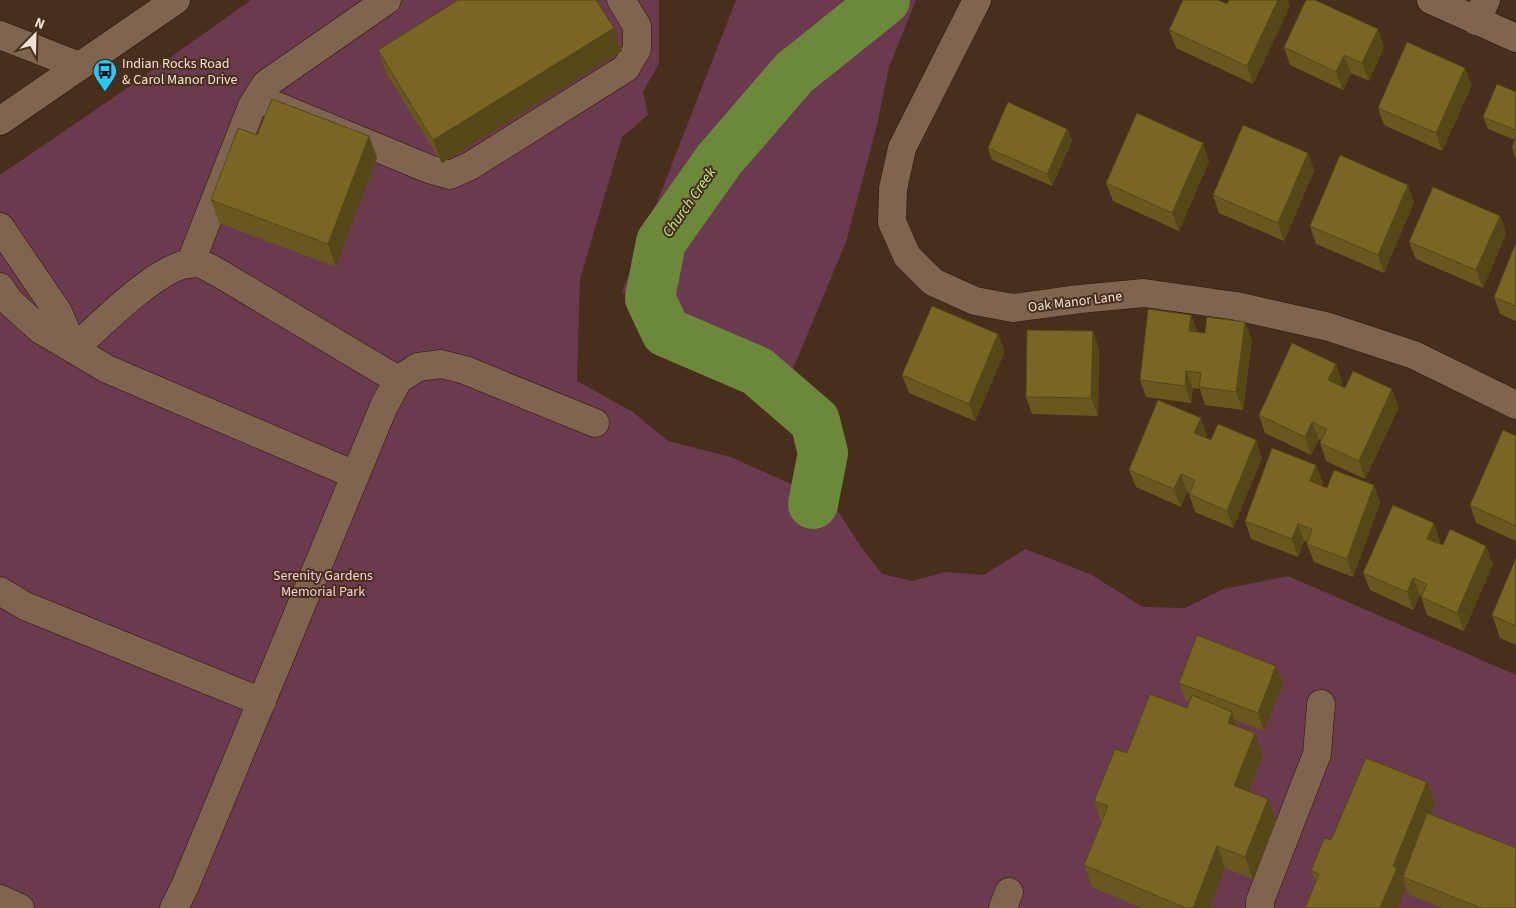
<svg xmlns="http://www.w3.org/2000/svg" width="1516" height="908" viewBox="0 0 1516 908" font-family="'Source Sans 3',sans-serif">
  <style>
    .green { fill: #6a3a4f }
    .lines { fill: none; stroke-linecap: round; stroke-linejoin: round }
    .river { stroke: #6c893b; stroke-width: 50 }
    .minor-casing { stroke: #2c1604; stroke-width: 29 }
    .minor { stroke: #7f644f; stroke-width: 28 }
    .wall { fill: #68581e }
    .shaded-wall { fill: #554718 }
    .building { fill: #796623; stroke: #554718 }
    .labels { text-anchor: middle; stroke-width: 4; stroke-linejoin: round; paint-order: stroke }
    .poi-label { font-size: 14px; fill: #f1e1d5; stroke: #472f1b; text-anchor: start }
    .street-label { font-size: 14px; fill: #f1e1d5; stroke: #472f1b }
    .park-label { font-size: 14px; fill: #facddf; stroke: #472f1b }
    .water-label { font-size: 15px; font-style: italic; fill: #c4ee84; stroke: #472f1b }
  </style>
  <rect width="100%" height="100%" fill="#472f1b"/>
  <!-- green -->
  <path class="green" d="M251,0H659V63L643,92L648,115L622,137L580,279L577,381L633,412L668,441L731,457L833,503L857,541L882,574L912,581L945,572L984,575L1025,549L1090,574L1143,607L1185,608L1223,589L1288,576L1516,675V908H0V175L133,84Z
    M736,0H916L889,67L877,125L846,242L793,369L622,292Z"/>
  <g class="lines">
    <!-- river -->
    <path class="river" d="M813,504L823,453L815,421L757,371L666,332L650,298L661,242L719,160L794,73L885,0"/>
    <!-- minor casing -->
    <g class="minor-casing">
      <path id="minor" d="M977,0L902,148L893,189L892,222L907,256L933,282L975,301L1013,308L1080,299L1144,293L1236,306L1329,327L1414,355L1516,405
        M1431,0L1516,38
        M1476,21L1486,0
        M0,35L79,66
        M257,98L429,169L450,175L470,166L626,68L637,49V26L621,0
        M0,121L176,0
        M0,227L58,312L74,349
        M190,264L252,106L266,84L387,0
        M0,287L10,302L41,330L107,369L355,475
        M74,349C99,326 163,260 196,263C202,263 211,269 217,272L398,380
        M0,591L25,606L262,702
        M0,899L20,908
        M174,908L185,886L384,406L398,380L418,367L441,364L465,370L595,423
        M1003,908L1009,892
        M1260,908V901L1317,754L1321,704"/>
    </g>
    <!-- minor -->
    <use href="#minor" class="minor"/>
  </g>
  <!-- wall -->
  <path class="wall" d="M1227,4L1290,6L1253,84L1176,48L1169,30Z
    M1284,47H1384L1369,81L1351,73L1343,90L1290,65Z
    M378,50L622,51L442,163L386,73Z
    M1472,85L1442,151L1384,125L1378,108Z
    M1516,92V159L1512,148L1515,140L1488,129L1483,117Z
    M1067,129L1072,141L1052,186L992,160L988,148Z
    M257,135L369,136L377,158L336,267L219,223L211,200Z
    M1308,153L1314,171L1284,241L1219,213L1213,195Z
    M1209,161L1179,231L1113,201L1106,183Z
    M1414,202L1384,273L1316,244L1310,226Z
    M1500,216L1506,234L1483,288L1416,259L1409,242Z
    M1516,245V321L1500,314L1494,297Z
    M1191,315L1197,332L1205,333L1245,322L1252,340L1243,410L1205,405L1200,389L1193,388L1191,403L1146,397L1140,380Z
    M1099,349L1098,416L1032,414L1026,397Z
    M1005,351L975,421L909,393L902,375Z
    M1336,364L1342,382L1340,386L1399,407L1365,479L1326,461L1320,443L1321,440L1319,439L1311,455L1265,433L1259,415Z
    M1207,435L1206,438L1262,458L1233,528L1195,512L1189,494V493L1187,492L1181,507L1136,487L1129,470Z
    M1516,436V541L1476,523L1470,505Z
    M1323,482L1322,486L1327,488L1374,485L1380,503L1353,577L1314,562L1307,544L1308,543L1304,541L1298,557L1251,539L1245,521Z
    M1440,541L1439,544L1493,564L1464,631L1427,615L1421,597V596L1420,595L1413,610L1370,590L1363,573Z
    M1516,558V645L1500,638L1492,615Z
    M1276,666L1283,684L1264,731L1235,720L1237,726L1263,756L1249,791L1268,799L1276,821L1253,879L1225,868L1210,908H1141L1092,887L1084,865L1101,821L1094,801L1127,753L1187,708L1189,702L1185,700L1179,683Z
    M1427,782L1435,804L1431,815L1516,908H1442L1409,895L1404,882L1403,885L1405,891L1316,883L1311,871L1331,840Z"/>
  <!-- shaded-wall -->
  <path class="shaded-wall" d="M1278,0H1288L1290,6L1253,84L1247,66Z
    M614,28L622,51L442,163L433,140Z
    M1378,29L1384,47L1369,81L1362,63Z
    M1344,55L1351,73L1343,90L1336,72Z
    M1465,68L1472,85L1442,151L1436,133Z
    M1067,129L1072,141L1052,186L1047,174Z
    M369,136L377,158L336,267L328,244Z
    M1203,143L1209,161L1179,231L1172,213Z
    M1308,153L1314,171L1284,241L1278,223Z
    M1408,185L1414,202L1384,273L1378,255Z
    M1500,216L1506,234L1483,288L1476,270Z
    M1191,315L1198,333L1189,331Z
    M1245,322L1252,340L1243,410L1236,392Z
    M1093,331L1099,349L1098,416L1091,398Z
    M998,334L1005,351L975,421L969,404Z
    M1336,364L1342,382L1335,398L1328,380Z
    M1186,371L1193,388L1191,403L1185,386Z
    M1392,389L1399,407L1365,479L1359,461Z
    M1201,418L1207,435L1201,451L1194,433Z
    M1312,422L1319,439L1311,455L1305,437Z
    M1256,440L1262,458L1233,528L1227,511Z
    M1316,465L1323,482L1317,499L1310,481Z
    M1181,474L1187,492L1181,507L1174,489Z
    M1374,485L1380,503L1353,577L1347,559Z
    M1434,523L1440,541L1433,556L1427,539Z
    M1298,524L1304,541L1298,557L1292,539Z
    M1486,546L1493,564L1464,631L1457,613Z
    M1413,578L1420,595L1413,610L1407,592Z
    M1276,666L1283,684L1264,731L1258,713Z
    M1232,712L1240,735L1228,723Z
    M1255,733L1263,756L1242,808L1234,786Z
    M1427,782L1435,804L1406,879L1403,877L1404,882L1403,885L1405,891L1398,908H1380L1393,866Z
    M1268,799L1276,821L1253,879L1245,857Z
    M1217,846L1225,868L1210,908H1193Z"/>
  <!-- building -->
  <path class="building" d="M458,0H596L614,28L433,140L378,50Z
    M1183,0H1218L1227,4L1229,0H1278L1247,66L1169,30Z
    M1306,0H1315L1378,29L1362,63L1344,55L1336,72L1284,47Z
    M1407,42L1465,68L1436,133L1378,108Z
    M1497,84L1516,92V130L1483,117Z
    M272,99L369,136L328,244L211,200L238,128L257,135Z
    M1008,102L1067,129L1047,174L988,148Z
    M1137,113L1203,143L1172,213L1106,183Z
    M1243,125L1308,153L1278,223L1213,195Z
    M1516,137V150L1512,148Z
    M1340,155L1408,185L1378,255L1310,226Z
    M1433,187L1500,216L1476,270L1409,242Z
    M1515,245H1516V306L1494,297Z
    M932,306L998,334L969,404L902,375Z
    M1148,309L1191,315L1189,331L1205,333L1207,317L1245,322L1236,392L1199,387L1201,373L1186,371L1185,386L1140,380Z
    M1027,330L1093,331L1091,398L1026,397Z
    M1292,343L1336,364L1328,380L1345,388L1353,371L1392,389L1359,461L1320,443L1327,429L1312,422L1305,437L1259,415Z
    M1158,400L1201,418L1194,433L1211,440L1218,424L1256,440L1227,511L1189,494L1195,480L1181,474L1174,489L1129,470Z
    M1503,430L1516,436V526L1470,505Z
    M1272,448L1316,465L1310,481L1327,488L1334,470L1374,485L1347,559L1307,544L1312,529L1298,524L1292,539L1245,521Z
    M1393,505L1434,523L1427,539L1443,545L1450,529L1486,546L1457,613L1421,597L1427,584L1413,578L1407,592L1363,573Z
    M1516,558V626L1492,615Z
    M1197,635L1276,666L1258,713L1179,683Z
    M1150,694L1187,708L1192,695L1232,712L1228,723L1255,733L1234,786L1268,799L1245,857L1217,846L1193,908H1186L1084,865L1108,806L1094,801L1115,749L1127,753Z
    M1366,758L1427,782L1393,866L1397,868L1380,908H1305L1319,874L1311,871L1324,838L1331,840Z
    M1427,813L1516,848V908H1481L1403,877Z"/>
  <!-- icons -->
  <defs>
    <g id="bus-pin" transform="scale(1.25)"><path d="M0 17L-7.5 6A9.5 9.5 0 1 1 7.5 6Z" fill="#26c9fe" stroke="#472f1b"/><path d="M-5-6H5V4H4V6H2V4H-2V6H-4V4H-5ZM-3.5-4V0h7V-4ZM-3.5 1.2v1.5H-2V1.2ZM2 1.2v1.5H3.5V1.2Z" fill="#111"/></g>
  </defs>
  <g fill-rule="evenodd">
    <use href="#bus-pin" x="105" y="71"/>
  </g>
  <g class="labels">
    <!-- poi labels -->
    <g class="poi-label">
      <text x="122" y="68">Indian Rocks Road<tspan x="122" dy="16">&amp; Carol Manor Drive</tspan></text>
    </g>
    <!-- street labels -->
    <g class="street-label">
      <text transform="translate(1075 301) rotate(-7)" y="5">Oak Manor Lane</text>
    </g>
    <!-- park labels -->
    <g class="park-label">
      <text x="323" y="580">Serenity Gardens<tspan x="323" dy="16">Memorial Park</tspan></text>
    </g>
    <!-- water labels -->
    <g class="water-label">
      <text transform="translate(689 202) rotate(-55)" y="5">Church Creek</text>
    </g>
  </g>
  <!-- north arrow -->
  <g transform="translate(35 35) rotate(23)" stroke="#472f1b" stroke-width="4" paint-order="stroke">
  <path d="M0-4L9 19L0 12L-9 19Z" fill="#f1e1d5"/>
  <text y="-8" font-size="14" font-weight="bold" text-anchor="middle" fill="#f1e1d5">N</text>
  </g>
</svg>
